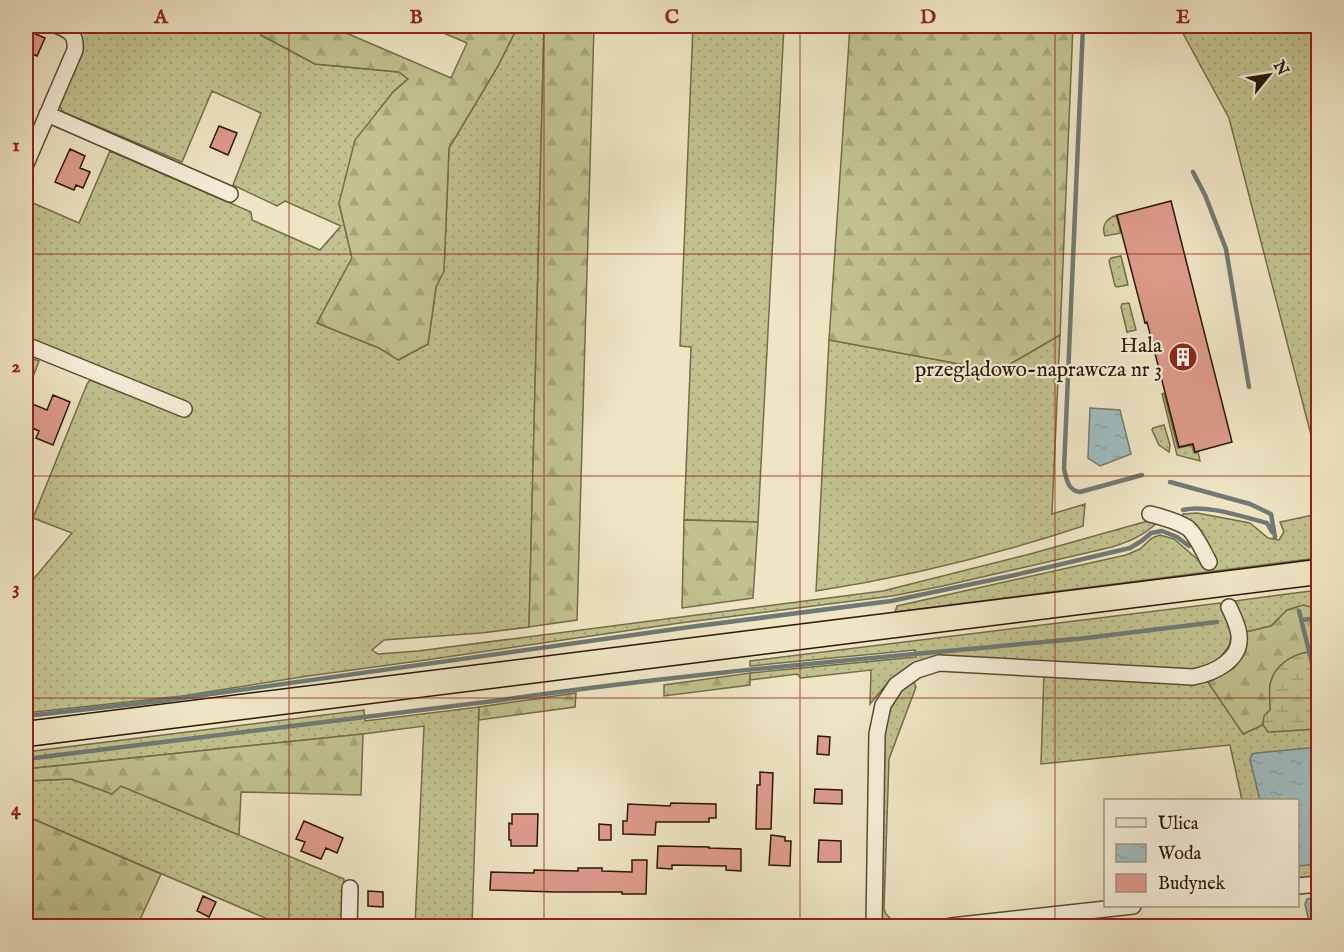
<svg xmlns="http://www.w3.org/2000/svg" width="1344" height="952" viewBox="0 0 1344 952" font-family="'IM FELL English',serif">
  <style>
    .grass { fill: url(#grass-dots); stroke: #756c48; stroke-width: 1.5 }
    .forest { fill: url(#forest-firs); stroke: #756c48; stroke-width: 1.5 }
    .wetland { fill: url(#wetland-marsh); stroke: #756c48; stroke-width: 1.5 }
    .water { fill: url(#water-ripples); stroke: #707a74; stroke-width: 1.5 }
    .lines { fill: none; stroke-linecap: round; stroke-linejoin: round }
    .stream { stroke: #707a74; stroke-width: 4.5 }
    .building { fill: #df9b8d; stroke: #291702; stroke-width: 1.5 }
    .minor-casing { stroke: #5a4a33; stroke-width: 18 }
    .primary-casing { stroke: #291702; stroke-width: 27 }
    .minor { stroke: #f5eed9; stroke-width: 15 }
    .primary { stroke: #efe5c5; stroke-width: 24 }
    .grid { fill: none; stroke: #8f2418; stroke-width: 1.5; stroke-opacity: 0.55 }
    .labels { text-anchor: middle; stroke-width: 4.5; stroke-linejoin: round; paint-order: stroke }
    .poi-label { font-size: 21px; fill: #291702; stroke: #f5eed9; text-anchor: end }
    .neatline { fill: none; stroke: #8f2418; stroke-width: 2 }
    .grid-label { font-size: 20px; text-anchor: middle; font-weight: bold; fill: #8f2418 }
  </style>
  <defs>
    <pattern id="grass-dots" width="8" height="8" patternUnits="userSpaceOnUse" patternTransform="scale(1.5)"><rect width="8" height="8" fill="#c1c28f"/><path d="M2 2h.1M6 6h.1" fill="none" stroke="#a6a67a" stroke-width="1.8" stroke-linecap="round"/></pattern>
    <pattern id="forest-firs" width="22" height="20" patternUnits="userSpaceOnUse" patternTransform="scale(1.5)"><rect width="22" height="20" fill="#c1c28f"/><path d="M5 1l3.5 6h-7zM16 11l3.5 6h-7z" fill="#a6a67a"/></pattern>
    <pattern id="wetland-marsh" width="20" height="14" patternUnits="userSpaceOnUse" patternTransform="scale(1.5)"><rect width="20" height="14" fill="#c1c28f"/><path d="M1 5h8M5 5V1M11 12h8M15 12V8" fill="none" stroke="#a6a67a"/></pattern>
    <pattern id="water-ripples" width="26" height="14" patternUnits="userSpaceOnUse" patternTransform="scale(1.5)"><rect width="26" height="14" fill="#a0bcc0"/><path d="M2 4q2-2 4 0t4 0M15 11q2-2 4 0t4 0" fill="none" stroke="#8aa1a3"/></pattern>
  </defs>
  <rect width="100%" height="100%" fill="#efe5c5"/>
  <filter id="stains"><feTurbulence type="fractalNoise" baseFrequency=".00333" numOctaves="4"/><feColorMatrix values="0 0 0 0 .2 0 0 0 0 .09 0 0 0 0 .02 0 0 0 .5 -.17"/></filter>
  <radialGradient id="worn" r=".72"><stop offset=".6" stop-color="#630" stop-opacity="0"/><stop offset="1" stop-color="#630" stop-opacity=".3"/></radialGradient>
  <!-- grass -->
  <path class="grass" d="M65,26H263L261,35L315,64L399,72L408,79L393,92L339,203L352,258L317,323L380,348L399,360L428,344L436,287L444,270L449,148L498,66L516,30L521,26H544L529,627L481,633L384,640L372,650L378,654L418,651L883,591L1030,554L1137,524L1152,520L1157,523C1142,536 1131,541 1112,547L943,586L892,596L680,623L426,660L308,676L182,696L26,713V588L72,533L33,518L87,384L90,380L180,415L26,339V200L79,223L110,151L251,212L252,220L320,250L341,226L285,201L277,206L233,185L261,113L212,91L182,162L63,112L59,105L80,53Z
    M693,26H784L758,522L684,520L691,347L680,346Z
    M1179,26H1318V462L1229,118Z
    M1116,215L1121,233L1105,236C1101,226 1106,219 1116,215Z
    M1121,256L1128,285L1117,287L1115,286L1109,261L1111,258Z
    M1129,303L1136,330L1127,332L1121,307L1122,304Z
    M1060,335L1052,514L1085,504L1083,526C996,555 907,577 816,591L829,340L998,371Z
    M26,356L39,361L26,395Z
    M1164,393L1178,448L1192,445L1194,453L1198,452L1200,461L1177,455L1162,394Z
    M1164,425L1170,445L1169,452L1159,445L1152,430L1153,428Z
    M1197,513L1250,523L1268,538L1279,540L1284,532L1280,522L1318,514V558L895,612L897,606L1126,555L1140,549L1152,538L1160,535L1174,539L1203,564L1182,519L1183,514Z
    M1318,590V606L1314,608L1288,610L1271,626L1246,632L1234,601Z
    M1220,603L1232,632L1229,646L1219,659L1210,667L1192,671L933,658C902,665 889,680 870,704L871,670L801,678L797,674L750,680V673L916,657L915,650L750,666V661Z
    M1309,652L1318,657V878L1298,880V800H1242L1230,745L1041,764L1044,672L1208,682L1244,734L1264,716L1270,684Z
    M912,677L916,687L889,759L884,909L886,914L898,926H886L880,918L883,739L891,701Z
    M479,707L472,926H415L424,726L363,734L26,769V752L364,710L365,721Z
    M71,779L112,794L121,786L344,879L341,926H284L26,816V781Z"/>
  <!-- forest -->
  <path class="forest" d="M263,26H330L451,78L467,43L427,26H521L516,30L498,66L449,148L444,271L436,287L428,344L398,360L379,348L317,323L352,258L339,203L355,140L393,92L408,79L399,72L315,64L261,35Z
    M544,26H594L577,620L529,627Z
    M850,26H1073L1060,335L998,371L829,340Z
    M684,520L758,522L753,598L682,608Z
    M1303,605L1314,608L1318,606V657L1309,652L1270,684V710L1264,716L1263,725L1243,734L1208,682L1234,668L1244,653L1246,632L1271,626L1287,610Z
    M750,673V685L664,696V685Z
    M576,693L575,707L479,720V707Z
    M363,734L361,795L241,792L239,835L121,786L112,794L71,779L26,781V769Z
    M26,816L161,874L137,926H51L26,916Z"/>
  <!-- wetland -->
  <path class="wetland" d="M1309,652L1318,657V729L1268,732L1263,725L1264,716L1270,710C1270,702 1269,693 1270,685C1273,666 1292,654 1309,652Z"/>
  <!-- water -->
  <path class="water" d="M1090,408L1120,410L1131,454L1100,466L1088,458Z
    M1318,747V864L1298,866V800H1260L1250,760L1252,754L1257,753Z
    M1318,897V926H1310L1305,904L1307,899Z"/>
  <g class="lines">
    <!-- stream -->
    <path class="stream" d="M1083,26L1064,469C1067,481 1068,490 1080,492L1142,475
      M1193,172L1205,195L1226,249L1249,387
      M1170,482L1250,504L1271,514L1275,537
      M1183,510C1206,504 1243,517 1267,523L1272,532
      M1299,611L1312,663L1318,677
      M1302,620L1318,618
      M26,716L161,701L697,626L891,601L1015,575L1130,548L1143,540L1151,533L1162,531L1177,537L1189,546
      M26,759L494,701C690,672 888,657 1086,638C1129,633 1173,627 1217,622"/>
  </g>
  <!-- building -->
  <path class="building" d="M26,30L45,38L37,56L26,51Z
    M219,126L237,133L228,155L210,147Z
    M70,149L85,156L80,168L90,172L83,188L76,185L74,190L55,182Z
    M1171,201L1232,442L1195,452L1193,444L1179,447L1147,322L1145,323L1143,315L1117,215Z
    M53,395L70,402L53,445L36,438L39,431L28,426L31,418L26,415L30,403L47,410Z
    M818,736L830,737L829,755L817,754Z
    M760,772L773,773L771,829H756L757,785H760Z
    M815,789L842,790V804L814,803Z
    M671,803L716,804V818H709V822H656L655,835L623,834V821H627L628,804L670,806Z
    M512,814H538L537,846H511V840H509V823L512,824Z
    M304,821L343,838L337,853L326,848L321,859L301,851L305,842L296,839Z
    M599,824L611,825V840H599Z
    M771,835L785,837V841H791L790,866L769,865Z
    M819,840L841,841V862H818Z
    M658,846L709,847V848L741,849V871L726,870V866L672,865V869L657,868Z
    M632,860H647L646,894H622V892H555L490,890L491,872L534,873V870L578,871V868H602V871L632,872Z
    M368,891L383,892V907L368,906Z
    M203,896L216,902L209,917L197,911Z"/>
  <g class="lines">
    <!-- minor casing -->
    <g class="minor-casing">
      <path id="minor" d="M47,114L230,194
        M26,164L75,50C76,35 71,31 58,26
        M26,345L184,409
        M1150,514C1162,517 1177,521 1188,528C1197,536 1203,551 1209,562
        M1298,886L1318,884
        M349,926L350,888
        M874,926L877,734L883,705L896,685L917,670L939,663L1193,677C1214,673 1242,660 1239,635C1238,625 1233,616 1229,607
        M951,926L1133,906"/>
    </g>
    <!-- primary casing -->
    <g class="primary-casing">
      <path id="primary" d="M26,734L1318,572"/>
    </g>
    <!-- minor -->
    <use href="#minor" class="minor"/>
    <!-- primary -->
    <use href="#primary" class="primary"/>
  </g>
  <!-- grid -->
  <path class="grid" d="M289,26V926M544,26V926M800,26V926M1055,26V926M26,254H1318M26,476H1318M26,698H1318"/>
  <!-- icons -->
  <defs>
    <g id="building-disc" transform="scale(1.5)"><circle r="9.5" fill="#8f2418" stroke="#f5eed9"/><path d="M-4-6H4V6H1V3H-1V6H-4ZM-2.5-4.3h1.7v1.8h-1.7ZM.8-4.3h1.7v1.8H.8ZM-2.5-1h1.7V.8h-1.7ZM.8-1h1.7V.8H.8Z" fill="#fff"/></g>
  </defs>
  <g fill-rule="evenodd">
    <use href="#building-disc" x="1183" y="357"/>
  </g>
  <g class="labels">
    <!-- poi labels -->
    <g class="poi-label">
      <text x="1162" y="352">Hala<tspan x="1162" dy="24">przeglądowo-naprawcza nr 3</tspan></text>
    </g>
  </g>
  <!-- margin -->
  <rect width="1344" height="952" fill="none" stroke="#efe5c5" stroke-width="66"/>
  <!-- legend -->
  <rect x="1104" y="799" width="195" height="108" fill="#f5eed9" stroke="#a39883" stroke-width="1.5"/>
  <rect x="1116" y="818" width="30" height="9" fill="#efe5c5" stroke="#a39883" stroke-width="1.5"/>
  <text x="1158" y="829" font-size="18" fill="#291702">Ulica</text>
  <rect x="1116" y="844" width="30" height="18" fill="url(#water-ripples)" stroke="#a39883" stroke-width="1.5"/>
  <text x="1158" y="859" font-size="18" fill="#291702">Woda</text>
  <rect x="1116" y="874" width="30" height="18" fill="#df9b8d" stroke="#a39883" stroke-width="1.5"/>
  <text x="1158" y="889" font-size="18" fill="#291702">Budynek</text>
  <!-- north arrow -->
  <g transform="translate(1269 75) rotate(60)" stroke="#f5eed9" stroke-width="4.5" paint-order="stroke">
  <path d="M0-4.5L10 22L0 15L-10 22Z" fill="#291702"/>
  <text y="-9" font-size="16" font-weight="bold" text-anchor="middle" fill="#291702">N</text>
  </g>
  <rect x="33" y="33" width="1278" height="886" class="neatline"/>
  <g class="grid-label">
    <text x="161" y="23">A</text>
    <text x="416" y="23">B</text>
    <text x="672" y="23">C</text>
    <text x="928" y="23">D</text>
    <text x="1183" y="23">E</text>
    <text x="16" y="151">1</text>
    <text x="16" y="372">2</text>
    <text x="16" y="594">3</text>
    <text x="16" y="815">4</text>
  </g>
  <rect width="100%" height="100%" filter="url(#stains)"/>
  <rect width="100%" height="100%" fill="url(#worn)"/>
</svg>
